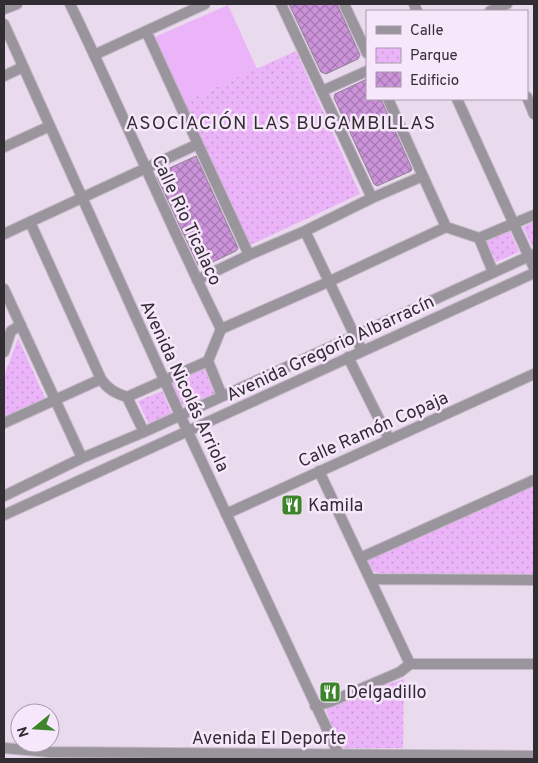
<svg xmlns="http://www.w3.org/2000/svg" width="538" height="763" viewBox="0 0 538 763" font-family="Overpass,sans-serif">
  <style>
    .green { fill: #ebb4f8 }
    .park { fill: url(#park-dots) }
    .building { fill: url(#building-cross-hatch); stroke: #908294 }
    .lines { fill: none; stroke-linecap: round; stroke-linejoin: round }
    .minor-casing { stroke: #c5b7c8; stroke-width: 12 }
    .minor { stroke: #9a949c; stroke-width: 10 }
    .labels { text-anchor: middle; stroke-width: 5; stroke-linejoin: round; paint-order: stroke }
    .street-label { font-size: 18px; fill: #322c33; stroke: #f7e7fb }
    .poi-label { font-size: 18px; fill: #322c33; stroke: #f7e7fb; text-anchor: start }
    .neighbourhood-label { font-size: 19px; letter-spacing: 1px; fill: #322c33; stroke: #f7e7fb }
  </style>
  <defs>
    <pattern id="park-dots" width="8" height="8" patternUnits="userSpaceOnUse" patternTransform="scale(1.25)"><rect width="8" height="8" fill="#ebb4f8"/><path d="M2 2h.1M6 6h.1" fill="none" stroke="#ca9bd5" stroke-width="1.8" stroke-linecap="round"/></pattern>
    <pattern id="building-cross-hatch" width="8" height="8" patternUnits="userSpaceOnUse" patternTransform="scale(1.25)"><rect width="8" height="8" fill="#cc93da"/><path d="M0 0l8 8M0 8l8-8" fill="none" stroke="#a678b1"/></pattern>
  </defs>
  <rect width="100%" height="100%" fill="#eadaed"/>
  <!-- green -->
  <path class="green" d="M228,5L257,69L183,102L155,37Z"/>
  <!-- park -->
  <path class="park" d="M296,51L360,194L248,246L183,102Z
    M534,222V247L533,248L523,227Z
    M510,231L519,252L496,262L486,241Z
    M18,338L45,398L4,417V377Z
    M203,366L215,394L189,407L181,405L170,381Z
    M162,391L172,414L149,425L138,401Z
    M534,485V574L379,573L371,571L367,566L369,560Z
    M404,679L403,748H339L325,706Z"/>
  <!-- building -->
  <path class="building" d="M289,4H337L360,55L358,59L326,74L321,72Z
    M367,79V99H381L412,169L411,171L377,186L374,184L334,98L335,94Z
    M196,156L238,248L236,251L202,267L198,265L157,177L159,173Z"/>
  <g class="lines">
    <!-- minor casing -->
    <g class="minor-casing">
      <path id="minor" d="M70,4C122,111 168,222 221,329L208,361L222,396
        M281,4L372,198
        M344,4L367,53
        M414,4L417,11
        M4,9L17,4
        M490,11L507,4
        M4,24L180,415L341,759
        M146,31L249,255
        M94,55L205,4
        M4,76L23,67
        M322,91L367,71
        M527,97L534,114
        M388,99L446,227
        M457,99L534,268
        M4,147L50,126
        M30,222L101,379C108,390 116,393 127,397L208,361
        M446,227L479,238L493,272
        M305,231L362,351
        M4,234L198,144
        M479,238L534,215
        M197,280L249,255L305,231L372,198L423,176
        M4,289L82,458
        M221,329L328,282L446,227
        M4,352L11,331L21,325
        M348,357L389,439
        M127,397L144,432
        M4,423L101,379
        M319,471L410,664
        M4,496L82,458L144,432L534,254
        M226,514L534,374
        M4,515L534,273
        M360,558L534,480
        M370,579L534,580
        M315,706L330,702L400,672L410,664H534
        M4,748L49,752L534,756"/>
    </g>
    <!-- minor -->
    <use href="#minor" class="minor"/>
  </g>
  <!-- icons -->
  <defs>
    <g id="restaurant-square" transform="scale(1.125)"><rect x="-9" y="-9" width="18" height="18" rx="4" fill="#3d842a" stroke="#f7e7fb"/><path d="M-5-6h1v4h1v-4h1v4h1v-4h1v5L-1.5 .5V6h-2V.5L-5-1ZM5-6V6H3V1.5H1.5Q1.5-4 5-6Z" fill="#fff"/></g>
  </defs>
  <g fill-rule="evenodd">
    <use href="#restaurant-square" x="292" y="505"/>
    <use href="#restaurant-square" x="330" y="692"/>
  </g>
  <g class="labels">
    <!-- street labels -->
    <g class="street-label">
      <text transform="translate(187 220) rotate(65)" y="6">Calle Rio Ticalaco</text>
      <text transform="translate(330 348) rotate(-25)" y="6">Avenida Gregorio Albarracín</text>
      <text transform="translate(185 386) rotate(65)" y="6">Avenida Nicolás Arriola</text>
      <text transform="translate(373 429) rotate(-24)" y="6">Calle Ramón Copaja</text>
      <text x="269" y="744">Avenida El Deporte</text>
    </g>
    <!-- poi labels -->
    <g class="poi-label">
      <text x="308" y="511">Kamila</text>
      <text x="346" y="698">Delgadillo</text>
    </g>
    <!-- neighbourhood labels -->
    <g class="neighbourhood-label">
      <text x="281" y="129">ASOCIACIÓN LAS BUGAMBILLAS</text>
    </g>
  </g>
  <!-- border -->
  <rect width="538" height="763" fill="none" stroke="#322c33" stroke-width="10"/>
  <!-- legend -->
  <rect x="366" y="10" width="162" height="90" fill="#f7e7fb" stroke="#a89cab"/>
  <rect x="376" y="26" width="25" height="8" fill="#9a949c" stroke="#a89cab"/>
  <text x="410" y="35" font-size="15" fill="#322c33">Calle</text>
  <rect x="376" y="48" width="25" height="15" fill="url(#park-dots)" stroke="#a89cab"/>
  <text x="410" y="60" font-size="15" fill="#322c33">Parque</text>
  <rect x="376" y="72" width="25" height="15" fill="url(#building-cross-hatch)" stroke="#a89cab"/>
  <text x="410" y="85" font-size="15" fill="#322c33">Edificio</text>
  <!-- north arrow -->
  <g transform="translate(35 728) rotate(252)"><circle r="24" fill="#f7e7fb" stroke="#a89cab"/>
  <path d="M0-4L9 19L0 12L-9 19Z" fill="#3d842a"/>
  <text y="-8" font-size="14" font-weight="bold" text-anchor="middle" fill="#322c33">N</text>
  </g>
</svg>
